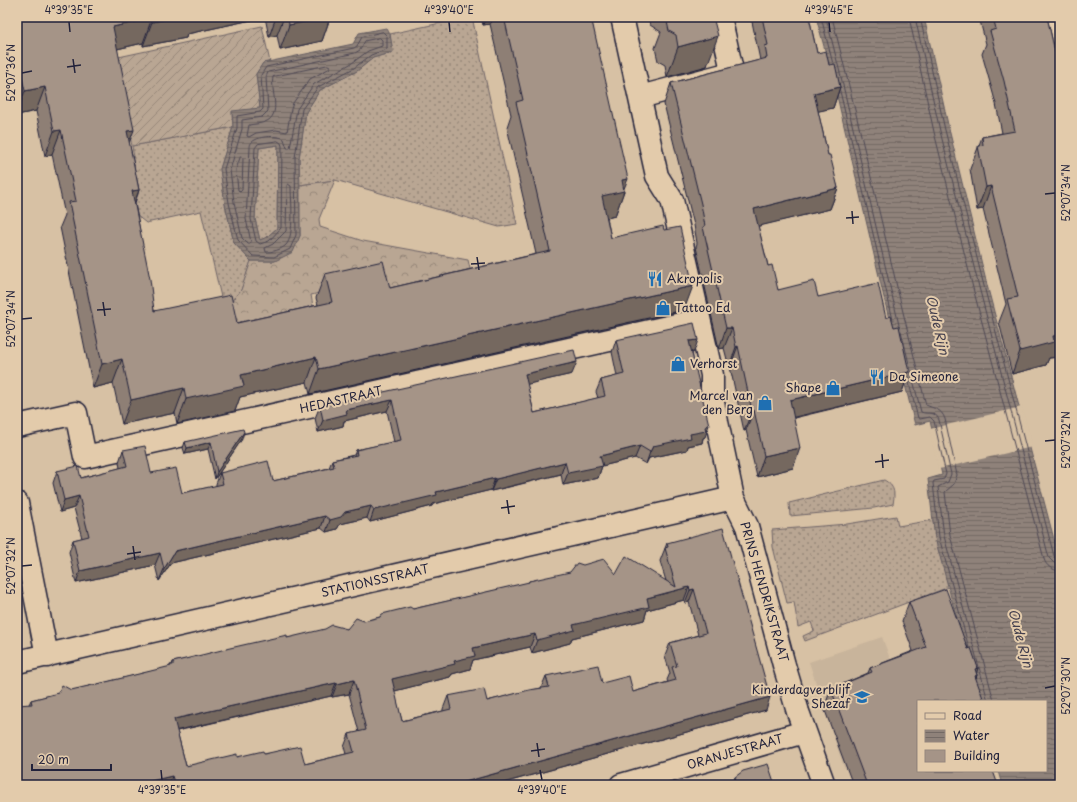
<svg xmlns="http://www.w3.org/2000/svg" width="1077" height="802" viewBox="0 0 1077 802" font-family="'Playpen Sans',sans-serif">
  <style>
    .built { fill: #c8b49b }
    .grass { fill: url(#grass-dots); stroke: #6e6467 }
    .forest { fill: url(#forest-crowns); stroke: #6e6467 }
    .garden { fill: url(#garden-furrows); stroke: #6e6467 }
    .water { fill: url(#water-rules); stroke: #635c61; fill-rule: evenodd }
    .pier { fill: #d7c1a4 }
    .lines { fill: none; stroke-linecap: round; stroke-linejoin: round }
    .shore { stroke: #4e4854; stroke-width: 1 }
    .pedestrian-casing { stroke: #22223b; stroke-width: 24 }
    .minor-casing { stroke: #22223b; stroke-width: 25 }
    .pedestrian { stroke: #e3cbab; stroke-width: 21 }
    .minor { stroke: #e3cbab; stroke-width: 22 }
    .wall { fill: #8e7f74; stroke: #22223b; fill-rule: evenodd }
    .shaded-wall { fill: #74685e; stroke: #22223b }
    .building { fill: #a59487; stroke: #22223b; fill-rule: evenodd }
    .ticks { fill: none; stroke: #22223b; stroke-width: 1.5 }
    .labels { text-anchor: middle; stroke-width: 4; stroke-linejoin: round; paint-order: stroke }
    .poi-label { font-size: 12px; fill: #22223b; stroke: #e3cbab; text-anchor: start }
    .street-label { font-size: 12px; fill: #22223b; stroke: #e3cbab }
    .water-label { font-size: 13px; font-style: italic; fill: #433f4e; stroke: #e3cbab }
    .neatline { fill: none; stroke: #22223b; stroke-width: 1.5 }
    .ticks-label { font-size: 10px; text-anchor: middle; fill: #22223b }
  </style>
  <defs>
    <pattern id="grass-dots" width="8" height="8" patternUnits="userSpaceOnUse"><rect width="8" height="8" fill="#b9a693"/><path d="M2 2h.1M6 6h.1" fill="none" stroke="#968779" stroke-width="1.8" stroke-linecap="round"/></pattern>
    <pattern id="forest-crowns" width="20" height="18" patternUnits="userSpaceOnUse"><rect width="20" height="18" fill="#b9a693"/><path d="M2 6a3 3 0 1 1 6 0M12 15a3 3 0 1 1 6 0" fill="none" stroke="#968779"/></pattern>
    <pattern id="garden-furrows" width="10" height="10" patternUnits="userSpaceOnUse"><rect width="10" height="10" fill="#b9a693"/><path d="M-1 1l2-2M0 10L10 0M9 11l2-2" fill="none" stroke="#968779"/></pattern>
    <pattern id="water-rules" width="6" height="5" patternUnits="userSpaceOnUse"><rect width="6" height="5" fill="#8f827a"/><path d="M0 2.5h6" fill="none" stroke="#746a65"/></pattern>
  </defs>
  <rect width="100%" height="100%" fill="#d7c1a4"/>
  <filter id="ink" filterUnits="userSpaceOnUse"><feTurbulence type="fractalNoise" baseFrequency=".025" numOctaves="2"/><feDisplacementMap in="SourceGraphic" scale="8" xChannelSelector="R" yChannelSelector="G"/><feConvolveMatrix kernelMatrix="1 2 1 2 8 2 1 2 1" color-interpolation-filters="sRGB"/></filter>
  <g filter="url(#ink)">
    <!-- built -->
    <path class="built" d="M882,637L917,732L905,744L844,768L809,662Z"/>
    <!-- grass -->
    <path class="grass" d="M468,17H472L517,224L499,227L335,180L300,185L299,158L306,112L320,90L357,71L373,58L392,52L390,34Z
      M233,127L220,169L225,204L234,243L251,261L241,290L224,310L201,211L146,223L135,214L125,160L134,157L132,146Z
      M278,145L277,228L267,237L260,241L255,219L259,148Z
      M884,480C895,486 895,493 893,504L874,508L790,516L789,503Z
      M896,516L898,526L933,520L935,538L949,587L805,641L803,636L814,631L811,622L798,627L794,602L787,603L773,547L772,530L847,524Z"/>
    <!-- forest -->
    <path class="forest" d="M335,180L319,219L320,227L363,241L468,260L474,287L384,305L378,279L311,295L316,323L230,340L224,310L241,290L251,261H275L300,236V185Z"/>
    <!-- garden -->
    <path class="garden" d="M262,26L270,62L263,63L256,74L260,108L232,112L233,127L132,146L114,58Z"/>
    <!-- water -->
    <path class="water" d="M816,17H924L949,129L987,285L1060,562V785H1002L998,771H1046V701H979L935,538L928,479L942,475L930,421L915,425L892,332L834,83Z
      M386,28L390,34L393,52L373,58L357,71L320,90L306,112L299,158L300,236L293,252L275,261H251L234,243L225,204L220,169L233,127L232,111L260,108L256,74L263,63L353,44L359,33ZM278,145L277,228L267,237L260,240L255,219L259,148Z"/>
    <!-- pier -->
    <path class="pier" d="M1021,407L1032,447L939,469L930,429Z"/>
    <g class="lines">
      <!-- shore -->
      <path class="shore" d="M821,17L833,64
        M826,17L842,81L899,325
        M832,17C865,146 893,276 926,405C934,409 941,408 945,419L957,475L954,484L945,492L950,535L994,701
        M909,17L934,132L973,288L1044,559C1046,566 1052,570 1060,571
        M915,17L940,131L979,287L1049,558L1054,563L1060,565
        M920,17L945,130L984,286L1054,556L1056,559L1060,560
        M383,32L387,36V49L371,55L354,68L318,87L302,109L295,158L296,235L290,249L274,257L253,256L238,240L229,203L224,169L237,128V116L260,112L263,109L261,75L266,67L354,48L357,46L362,37Z
        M380,38L382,40V46L368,51L352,63L314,84L297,109L290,148H287L284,139C278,135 261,136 255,140C251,142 250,144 250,148L246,219L251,242L250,244H248L242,238L234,202L230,170L242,129V120L262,117L268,111L266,77L268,72L355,53L360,50L365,41Z
        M328,65L330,66V68L310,79L293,103L291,109L287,132L276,130L256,133L249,137L247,136L249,125C254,124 260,124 265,122C283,115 270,91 273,77Z
        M840,91L893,320
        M278,141L281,143L282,146L281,228L269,241L260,244L256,241L251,219L255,148L258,144Z
        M241,156L243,158L242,190L240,192L238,190L236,170Z
        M288,184L291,186C291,198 295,236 286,245C281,250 272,252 266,252L265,248L273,244L286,231L287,186Z
        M901,331L921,412C928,415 935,410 939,420L951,474L948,482L938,487L944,536L988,701
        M908,379L918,418L920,419L930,417L934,421L946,474L944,479L934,481L933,483L939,537L969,648"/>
      <!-- pedestrian casing -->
      <g class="pedestrian-casing">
        <path id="pedestrian" d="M1048,17L1060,41"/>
      </g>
      <!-- minor casing -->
      <g class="minor-casing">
        <path id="minor" d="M622,17L657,176L672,200L712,375V398L733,498L747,526L784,665L798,712L824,785
          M640,97L727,74L731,66L720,17
          M17,426L76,413L85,457L699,320
          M17,503L47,656
          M17,662L733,498
          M621,785L804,732"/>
      </g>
      <!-- pedestrian -->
      <use href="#pedestrian" class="pedestrian"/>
      <!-- minor -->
      <use href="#minor" class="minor"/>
    </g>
    <!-- wall -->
    <path class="wall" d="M17,17H334L330,18L322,41L280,50L277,35L269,37L265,17L187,34L186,38L143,46V43L117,49L129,142L139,190L135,203L154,311L237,323L318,305L316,298L325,274L390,288L536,254L507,127L511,115L490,24L483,25L481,17H591L624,191L615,216L607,218L611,238L684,310L310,394L307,382L240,397L235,411L177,424L175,413L122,424L113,383L93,388L60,227L65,215L52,154L45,156L36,111L17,115Z
      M648,17H713L707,66L667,77L665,65L658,61L655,48L661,32L650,25Z
      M751,17H809L817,53L829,65L840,87L833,108L818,111L828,155L838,188L830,209L758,226L768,266L778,290L818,297L886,318L894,327L909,372L902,392L794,418L793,468L757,477L746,430L744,431L730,367H729L724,348L719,349L696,247L697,243L694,225L664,104L671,83L760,60Z
      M979,17H1047L1060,73V357L1049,358L1046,365L1012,374L999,322L1006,304L983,209L977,210L970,169L982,137L1002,133L996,104L982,54L986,44Z
      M616,340L694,352H692L705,437L703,438L702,443L688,446L687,450L649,458L646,464L635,458L602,466L598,478L563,485L561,474L509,487L491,491V490L433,504L432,506L370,522L367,518L340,524L337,529L326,532L321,528L171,563L159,581L155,565L76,583L69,552L73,540L82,538L74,508L60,512L53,483L57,471L81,478L120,468L119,462L123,450L151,473L182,493L216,486V484L220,473L273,481L329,468L332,460L354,455L356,450L394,442L387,411L344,421L343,426L318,432L315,418L320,406L572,374L527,384L534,413L598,398L596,392L601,380L617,376L612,352Z
      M242,439L215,479L208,449L185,454L183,448L185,442Z
      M667,543L766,710L496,785H17L29,704L31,700L170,667V665H172L173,662L287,638L347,629L364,621L413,609L528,583L529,581L616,574L666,581L660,561ZM684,600L685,603L689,602L698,635L670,643L665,656L670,673L667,680L668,682L633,692L602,683L546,676L541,688L487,701L448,696L443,709V711L402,721L394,691L450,677L452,674L470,669L473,660L530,647L532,653L570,643L572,638L644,620L647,610ZM349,694L359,732L349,734L344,747L346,754L305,764L264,754L237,757L186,766L177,731L331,696L332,697Z
      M909,602L966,644L978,668L976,673L977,675L976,678L918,701L998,785H853L824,708L831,689L868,673L870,668L913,651L902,621Z
      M735,777L775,785L733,782Z"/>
    <!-- shaded-wall -->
    <path class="shaded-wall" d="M176,17H265L187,34L186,38L143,46L152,22Z
      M276,17H284L277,35L269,37Z
      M319,17H334L330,18L322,41L280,50L289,25Z
      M486,17H493L490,24L483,25Z
      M152,18L143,43L104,52L113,27Z
      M718,36L707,66L667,77L678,47Z
      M45,87L36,111L17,115V112L25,91Z
      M840,87L833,108L806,114L814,93Z
      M61,130L52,154L45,156L54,131Z
      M134,130L125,154L127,131Z
      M628,179L623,191H624L615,216L593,221L602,196L622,180Z
      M991,186L983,209L977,210L986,187Z
      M838,188L830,209L747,229L754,209Z
      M139,190L130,215L132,191Z
      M693,286L684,310L310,394L319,369Z
      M726,328H732L724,348L719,349Z
      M1060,335V357L1049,358L1046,365L1012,374L1020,351L1053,336Z
      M698,340L694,352L685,353L689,341Z
      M738,346L730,367H729L736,347Z
      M316,357L307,382L240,397L235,411L177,424L186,399L241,375Z
      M122,359L113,383L93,388L102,364Z
      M577,362L572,374L520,386L525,374Z
      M909,372L902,392L782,420L790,400Z
      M184,388L175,413L122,424L131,400Z
      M392,400L387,411L344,421L343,426L318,432L323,420L346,410Z
      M754,410L746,430L744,431L752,411Z
      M709,425L705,437L703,438L702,443L688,446L687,450L649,458L646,464L650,452L653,446Z
      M244,432L242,439L215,479L217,472Z
      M211,442L208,449L185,454L187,448Z
      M640,446L635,458L602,466L598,478L563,485L568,473L600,456Z
      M800,448L793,468L757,477L764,456Z
      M565,462L561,474L491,491L496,479Z
      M495,478L491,490L433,504L432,506L370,522L374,510L436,492Z
      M79,496L74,508L60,512L64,500Z
      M371,506L367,518L340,524L337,529L326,532L330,520L345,512Z
      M325,516L321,528L171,563L159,581L164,569L175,551Z
      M160,553L155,565L76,583L80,571Z
      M689,587L684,600L647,610L644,620L572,638L570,643L532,653L537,640L573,625L647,598Z
      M694,589L689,602L685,603L690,590Z
      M535,634L530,647L473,660L470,669L452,674L450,677L387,693L392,679L454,661L473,648Z
      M978,668L976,675H977L970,694L975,669Z
      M354,680L349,694L332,697L337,684Z
      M336,683L331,696L170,732L174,719Z
      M770,697L766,710L496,785H454Z
      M172,776L169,785H134Z"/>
    <!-- building -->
    <path class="building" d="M17,17H176L152,22V18L113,27L134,130L127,131L139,190L132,191L150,279L154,311L231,295L237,323L332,302L325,274L383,261L390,288L550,251L516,102L523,100L504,17H591L628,179L622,180L624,191L602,196L611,238L663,226L664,230L680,227L693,286L319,369L316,357L241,375L244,386L186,399L184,388L131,400L122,359L102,364L69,202L76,201L61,130L54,131L45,87L25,91L17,54Z
      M288,17H330L289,25Z
      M666,17H713L718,36L678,47L676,35L669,31Z
      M762,17H809L817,53L826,51L829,65L835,64L840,87L814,93L828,155H830L838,188L754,209L768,266L772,265L778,290L814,281L818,297L878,283L886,318L891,316L894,327L899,326L909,372L790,400L800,448L764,456L754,410L752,411L738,346L736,347L732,328H726L703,227L705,226L701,204L671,83L767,58L765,46L768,45Z
      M993,17H1047L1060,73V335L1053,336L1054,342L1020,351L1007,299L1018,297L991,186L986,187L978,146L983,145L982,137L1015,131L1004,81L990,31L996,29Z
      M694,323L698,340L689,341L709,425L705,427L706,431L690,434L691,438L653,446L650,452L640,446L600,456L603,466L568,473L565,462L513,475L496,479L495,478L436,492L437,495L374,510L371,506L345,512L341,517L330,520L325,516L175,551L164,569L160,553L80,571L73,540L89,536L79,496L64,500L57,471L78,466L81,478L127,466L123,450L145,446L151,473L176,468L182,493L223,484L220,473L268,461L273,481L334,467L332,460L357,455L356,450L401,440L392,400L346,410L347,414L323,420L320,406L574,350L577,362L525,374L534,413L605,396L601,380L624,374L616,340Z
      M243,429L244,432L217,472L211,442L187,448L185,442Z
      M723,528L770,697L454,785H175L172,776L134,785H17V705L32,704L31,700L58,693L62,685L71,690L106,682L171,666L170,665H173V662L230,648L287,635V638L325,629L332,625L347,629L356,618L364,621L380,617L382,614L410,607L413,609L529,582V581L570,572L577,563L583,565L604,559L616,574L626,556L676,587L665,548L668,547L667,543ZM689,587L690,590L694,589L706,633L670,643L677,666L672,667L676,680L633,692L629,676L602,683L598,665L546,676L549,687L529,690L487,701L484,689L448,696L451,709L402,721L392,679L455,664L454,661L475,656L473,648L535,634L537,640L575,630L573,625L649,607L647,598ZM354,680L366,730L349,734L354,752L305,764L300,746L264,754L263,751L237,757V754L186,766L174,719L336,683L337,684Z
      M946,589L966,644L968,649L971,648L978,668L975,669L977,675L975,676L984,701H918V771H993L998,785H867L831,689L872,672L870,668L926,647L909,602Z
      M768,764L775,785H722L736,781L735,777L743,771Z"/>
  </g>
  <!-- ticks -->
  <path class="ticks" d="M69,22L70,32M449,22L450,32M829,22L830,32M73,59L75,73M67,67L81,65M22,73L32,71M1045,194L1055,193M852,211L853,224M846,218L859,217M477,257L479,270M471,264L485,263M103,302L105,316M97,310L111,309M22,319L32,318M1045,441L1055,440M882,454L883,468M875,462L889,460M507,500L509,514M501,508L515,506M133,546L135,560M127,554L141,552M22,566L32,565M1045,688L1055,686M537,743L539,757M531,751L545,749M161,770L162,780M540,770L542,780"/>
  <!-- icons -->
  <defs>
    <g id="restaurant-bare" transform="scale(1.2)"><path d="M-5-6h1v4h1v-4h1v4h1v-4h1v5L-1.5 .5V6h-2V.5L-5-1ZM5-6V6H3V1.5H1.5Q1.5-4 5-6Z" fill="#1f6fb2" stroke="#e3cbab" stroke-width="2.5" paint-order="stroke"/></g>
    <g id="shop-bare" transform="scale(1.2)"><path d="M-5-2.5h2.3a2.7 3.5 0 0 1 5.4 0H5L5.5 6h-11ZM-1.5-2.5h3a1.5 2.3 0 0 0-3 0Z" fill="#1f6fb2" stroke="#e3cbab" stroke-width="2.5" paint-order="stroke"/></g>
    <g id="school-bare" transform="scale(1.2)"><path d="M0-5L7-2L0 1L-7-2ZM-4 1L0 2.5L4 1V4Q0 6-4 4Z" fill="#1f6fb2" stroke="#e3cbab" stroke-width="2.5" paint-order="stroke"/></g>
  </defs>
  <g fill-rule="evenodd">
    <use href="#restaurant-bare" x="655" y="279"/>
    <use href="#shop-bare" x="663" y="308"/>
    <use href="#shop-bare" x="678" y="364"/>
    <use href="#restaurant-bare" x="877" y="377"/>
    <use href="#shop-bare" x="833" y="388"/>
    <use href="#shop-bare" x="765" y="403"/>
    <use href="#school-bare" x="862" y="697"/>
  </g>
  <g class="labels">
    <!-- poi labels -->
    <g class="poi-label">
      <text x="667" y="283">Akropolis</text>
      <text x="675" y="312">Tattoo Ed</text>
      <text x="690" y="368">Verhorst</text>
      <text x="889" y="381">Da Simeone</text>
      <text x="821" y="392" text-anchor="end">Shape</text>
      <text x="753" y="400" text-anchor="end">Marcel van<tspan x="753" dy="14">den Berg</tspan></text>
      <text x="850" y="694" text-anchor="end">Kinderdagverblijf<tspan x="850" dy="14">Shezaf</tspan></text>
    </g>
    <!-- street labels -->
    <g class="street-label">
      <text transform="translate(341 400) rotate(-13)" y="4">HEDASTRAAT</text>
      <text transform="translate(375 581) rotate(-13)" y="4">STATIONSSTRAAT</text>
      <text transform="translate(764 592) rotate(74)" y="4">PRINS HENDRIKSTRAAT</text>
      <text transform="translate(735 752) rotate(-16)" y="4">ORANJESTRAAT</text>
    </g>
    <!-- water labels -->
    <g class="water-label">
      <text transform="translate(938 325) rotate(77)" y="5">Oude Rijn</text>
      <text transform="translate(1021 638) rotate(75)" y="5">Oude Rijn</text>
    </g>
  </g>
  <!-- margin -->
  <rect width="1077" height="802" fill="none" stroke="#e3cbab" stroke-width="44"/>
  <!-- legend -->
  <rect x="917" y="700" width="130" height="72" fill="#e3cbab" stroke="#96877e"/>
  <rect x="925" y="713" width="20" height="6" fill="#e3cbab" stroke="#96877e"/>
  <text x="953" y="720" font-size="12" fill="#22223b">Road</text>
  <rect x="925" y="730" width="20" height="12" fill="url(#water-rules)" stroke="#96877e"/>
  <text x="953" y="740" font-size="12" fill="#22223b">Water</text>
  <rect x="925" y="750" width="20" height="12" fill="#a59487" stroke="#96877e"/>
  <text x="953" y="760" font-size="12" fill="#22223b">Building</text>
  <!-- scale -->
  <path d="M32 764v6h79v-6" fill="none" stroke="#22223b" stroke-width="2"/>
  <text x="38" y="764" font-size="12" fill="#22223b" stroke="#e3cbab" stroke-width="3" paint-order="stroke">20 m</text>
  <rect x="22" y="22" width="1033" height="758" class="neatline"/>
  <g class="ticks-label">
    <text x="69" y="14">4°39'35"E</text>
    <text x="449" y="14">4°39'40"E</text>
    <text x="829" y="14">4°39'45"E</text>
    <text transform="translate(11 73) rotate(-90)" y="4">52°07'36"N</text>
    <text transform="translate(1066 193) rotate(-90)" y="4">52°07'34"N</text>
    <text transform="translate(11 319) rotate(-90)" y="4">52°07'34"N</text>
    <text transform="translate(1066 440) rotate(-90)" y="4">52°07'32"N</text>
    <text transform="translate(11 566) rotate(-90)" y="4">52°07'32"N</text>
    <text transform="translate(1066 686) rotate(-90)" y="4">52°07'30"N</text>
    <text x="162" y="794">4°39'35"E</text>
    <text x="542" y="794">4°39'40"E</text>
  </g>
</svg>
